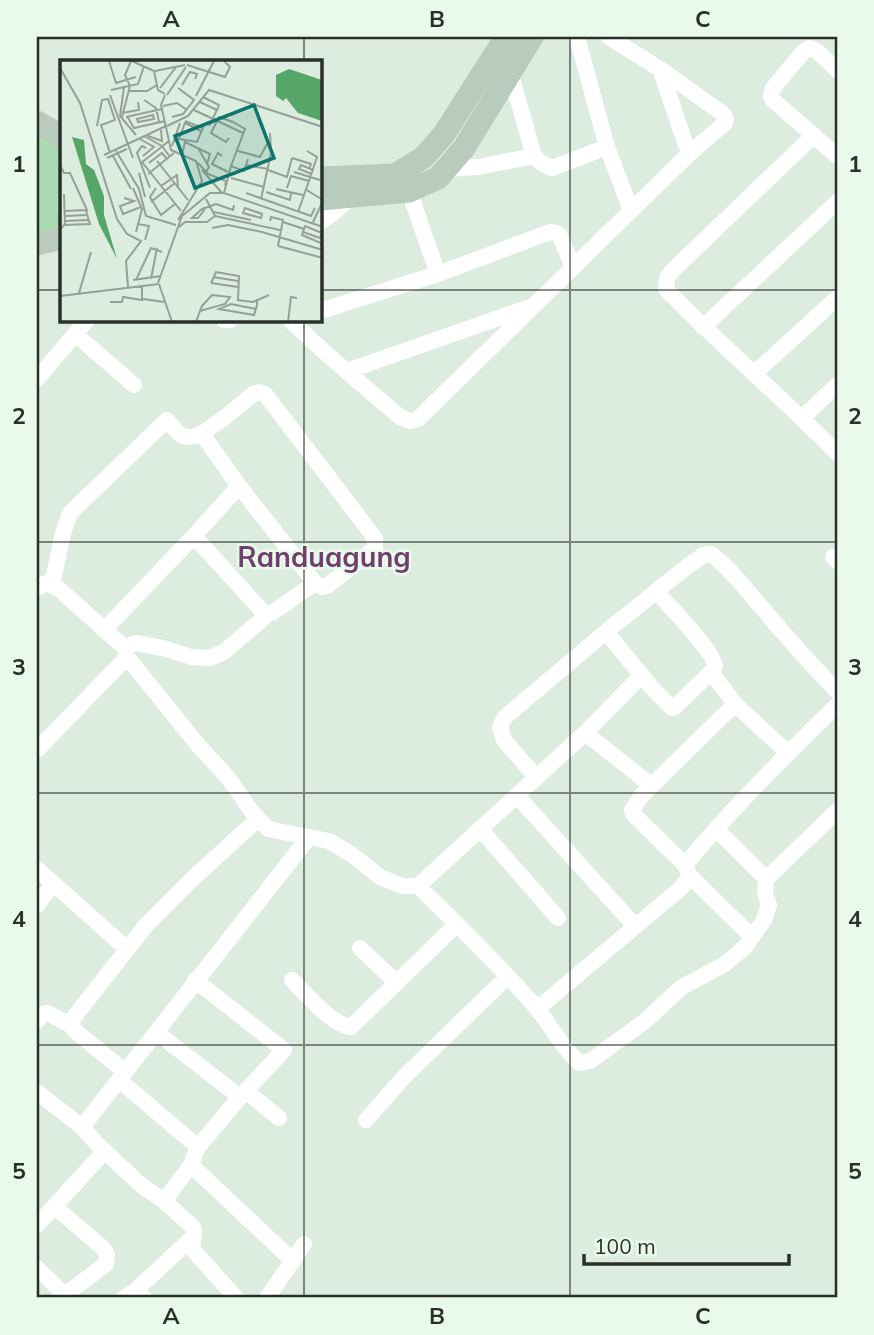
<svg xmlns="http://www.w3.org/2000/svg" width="874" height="1335" viewBox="0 0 874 1335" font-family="Mulish,sans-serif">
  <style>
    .green { fill: #aadab1 }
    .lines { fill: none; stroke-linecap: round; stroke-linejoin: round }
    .minor { stroke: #fff; stroke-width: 16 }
    .secondary { stroke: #b9cbbc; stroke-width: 23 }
    .grid { fill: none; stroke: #29302a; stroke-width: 2; stroke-opacity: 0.55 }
    .labels { text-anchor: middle; stroke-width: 5; stroke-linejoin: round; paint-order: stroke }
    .quarter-label { font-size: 28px; font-weight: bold; fill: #713e6f; stroke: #e9faeb }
    .inset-road { fill: none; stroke: #94a196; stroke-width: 2 }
    .view { fill: #0f766e; fill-opacity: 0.15; stroke: #0f766e; stroke-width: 3.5 }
    .inset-edge { fill: none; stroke: #29302a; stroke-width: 3.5 }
    .neatline { fill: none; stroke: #29302a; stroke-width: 2.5 }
    .grid-label { font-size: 23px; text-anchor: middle; font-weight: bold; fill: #29302a }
  </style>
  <rect width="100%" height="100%" fill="#dcecde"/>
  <!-- green -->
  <path class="green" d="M37,133L61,146V230L37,235Z"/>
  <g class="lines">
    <!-- minor -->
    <path class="minor" d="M577,37L607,147L631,210
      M660,69L689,154
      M837,70L817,51L810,48L804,51L773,88L771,96L773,100L837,156
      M813,136L671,272L667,278L666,289C721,346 782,397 837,453
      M534,156L543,164L552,168L607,147
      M448,169L478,167L534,156L510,72
      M409,191L438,274
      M320,222L331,215L351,197
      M320,311L438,274L550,232L556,233L560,236L573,267
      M224,320H230
      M290,320C325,354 363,385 400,417L410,421L418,419L689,154L725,123L726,118L723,114L660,69L609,37
      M703,327L837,202
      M75,334L134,385
      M347,371L527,308
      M754,374L837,298
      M37,379L87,320
      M802,418L837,385
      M194,536L263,612L268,614L272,613L315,583
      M833,557L837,561
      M52,585L63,533L70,513L167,420C173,427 179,437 188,437C202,439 241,404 253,394L259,392L265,394L371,533L375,539V548L327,586L322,587L315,583L239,486L202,434
      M37,588L46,583L59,589L125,648L127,657L37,750
      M656,591C669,606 713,650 715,666L711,672L735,704L788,753
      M104,630L194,536L239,486
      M606,632L653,689L672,708L675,707L711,672
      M125,648L135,643L163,648L191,657L209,658L224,652L268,614
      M127,657L198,745L229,779L252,812L268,829L329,841L351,854L380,877L402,886H418L585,733
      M642,675L585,733L651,785
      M536,777L504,740L500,727L505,717L613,626L689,565L704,555L711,554C731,569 747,591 764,610C787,638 812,665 837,691
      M517,796L635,926
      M716,829L766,879
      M481,830L558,918
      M685,865L634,815L632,810L642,795L735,704
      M37,869L127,949
      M418,886C458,925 499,965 536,1007C551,1026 561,1046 579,1063L590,1061L644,1022L682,987L725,964L745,947L764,920L769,905L765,893L766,879L837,811
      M37,905L53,884
      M751,936L690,876L685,865C732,808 784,757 837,705
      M360,948L397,983
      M292,980C306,994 332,1025 351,1027L457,924
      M537,1009L681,888L690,876
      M37,1021L42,1014L48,1013L72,1026
      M156,1032L240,1097
      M125,1072L73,1029L72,1021L74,1017L147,924L189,882L258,819
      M119,1080L198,1147
      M246,1091L279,1118
      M37,1092L82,1127
      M366,1120L405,1076L507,977
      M191,1165L293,1261
      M164,1201L191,1165L198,1147L240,1097L284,1050L195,980
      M55,1207L103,1248L107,1255L106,1264L65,1295
      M37,1225L105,1151
      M37,1268L68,1298
      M135,1291L193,1237
      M124,1298L135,1291L144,1298
      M236,1298L192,1249L194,1231L193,1227L164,1201L142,1186L97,1144L82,1127L309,837
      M267,1298L304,1244"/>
    <!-- secondary -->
    <path class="secondary" d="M37,122L61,136
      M320,178L395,175L424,157L444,134L506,37
      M320,199L409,191L438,178L464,148L532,37
      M37,244L61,238"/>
  </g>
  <!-- grid -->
  <path class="grid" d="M304,37V61M570,37V1298M37,290H61M320,290H837M304,320V1298M37,542H837M37,793H837M37,1045H837"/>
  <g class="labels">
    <!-- quarter labels -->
    <g class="quarter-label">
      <text x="324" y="567">Randuagung</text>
    </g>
  </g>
  <!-- overview -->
  <g transform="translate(60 60)">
    <rect width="262" height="262" fill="#dcecde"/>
    <path d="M229,9L262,20V61L238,53L226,38L223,41L216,36V15ZM12,77L24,80L26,104L34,110L44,136V155L57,199L39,164Z" fill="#56a767"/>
    <path class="inset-road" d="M49,1L56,23L76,17M72,1L94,11L98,30L105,34M127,5L165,17L170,7L164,1M0,8L20,43L57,159L67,174L81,181L66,201L68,227M95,11L125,5M122,25L130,12L137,14L135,19M64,27L60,56L76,75M100,28L116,7M51,30L78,24L84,6M68,31H87L97,25M50,35L73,98M105,35L101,45L111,90L136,101L142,121L118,160M107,35L126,7M136,36L154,1M143,37L159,45L157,50M84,40L96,48L99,62M140,42L157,50L149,66M103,46L117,43L127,50M134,50L183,73M62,53L79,50L78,42M93,55L94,59L78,62L77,59ZM67,56L74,68L105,61M62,57L70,26L65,15L71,1M66,57L102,49M112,57L123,54L134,40L118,28M125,61L143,68L137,82L119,79L125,63L141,71M37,66L42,40L48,39L55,60L41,65L50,93M107,66L128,56L149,30L263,67M84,76L102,86L110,97M88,76L102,81L101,70M169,78L166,82L151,73L159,57L173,62M80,79L94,87L83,96M112,86L120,63M86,88L82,86L77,93L90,128M138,88L149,107L146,112M56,91L79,129L86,156L116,165M178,91L200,97L207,84M247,91L257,97L249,121M44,95L106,66M122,95L125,82L150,94L147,104M53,96L71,129M162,96L158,93L152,104L168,112M47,98L67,89M232,98L251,104L249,109M97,101L128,140M82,102L121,151M81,103L109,81M89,103L102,93L107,99M138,103L148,114L166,121L165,125M0,105L4,113H10L27,150L5,151M186,105L208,109M171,106L185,69L173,62M142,110L162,133M208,110L227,117L232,98M234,112L260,120M79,113L85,137M88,114L114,93M252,114L239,109L241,105L253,110M171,118L204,127M101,126L117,115L118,127M73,128L82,149L76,172M96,128L90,137L101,155L115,144M227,128L231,116L249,121L238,152M216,129L243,135M245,129L263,140M206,132L230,140L231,133M164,133L171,106L184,111L188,99M186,133L251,156L255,148M64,138L74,141L60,146L63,154L81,147M201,139L211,93L210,73M91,142L115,123M156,144L173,150L174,145M185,148L202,154L201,158L183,153ZM145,149L138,158H132L142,149L156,144M154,152L191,160M5,156L26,155M155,156L220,170M5,161L28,160M210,161L211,157L223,160L218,186M223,162L244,169M253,162L263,141M78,164L89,166L85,180M4,165L30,164L26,151M119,167L125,162H147L155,156L146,139M152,168L168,165L202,172L263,190M0,170L5,164L4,134M243,172L260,178L262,173M262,173L245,166L242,175L263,184M218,186L263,198M153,217L178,221M91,219L97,188M73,220L101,216M76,220L91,188L102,192M98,223L122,156L150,133H164L263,167M151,223L156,212L179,216L178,240M151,223L178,227M99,224L112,262M19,233L31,192M0,236L99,224M83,239L104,242M177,240L193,242L209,235M50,242H62L63,237L82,240V226M196,249L171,244L159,249L194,255L197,245V241M136,262L140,251L142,246L152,235L170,237L165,244L140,251M228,262L231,237L237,238"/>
    <path class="view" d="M194,45L214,98L135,128L115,76Z"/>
    <rect width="262" height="262" class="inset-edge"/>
  </g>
  <!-- border -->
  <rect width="874" height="1335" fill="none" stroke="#e9faeb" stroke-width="77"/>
  <!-- scale -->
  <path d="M584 1254v10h205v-10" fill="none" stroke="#29302a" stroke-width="3.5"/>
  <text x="594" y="1254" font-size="21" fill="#29302a" stroke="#e9faeb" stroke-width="5" paint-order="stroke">100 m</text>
  <rect x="38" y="38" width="798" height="1258" class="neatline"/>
  <g class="grid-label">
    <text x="171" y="27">A</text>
    <text x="437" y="27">B</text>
    <text x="703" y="27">C</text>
    <text x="19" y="172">1</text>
    <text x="855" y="172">1</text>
    <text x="19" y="424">2</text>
    <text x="855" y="424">2</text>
    <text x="19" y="675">3</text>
    <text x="855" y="675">3</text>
    <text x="19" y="927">4</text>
    <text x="855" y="927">4</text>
    <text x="19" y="1179">5</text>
    <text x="855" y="1179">5</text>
    <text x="171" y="1324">A</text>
    <text x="437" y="1324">B</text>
    <text x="703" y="1324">C</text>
  </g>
</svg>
